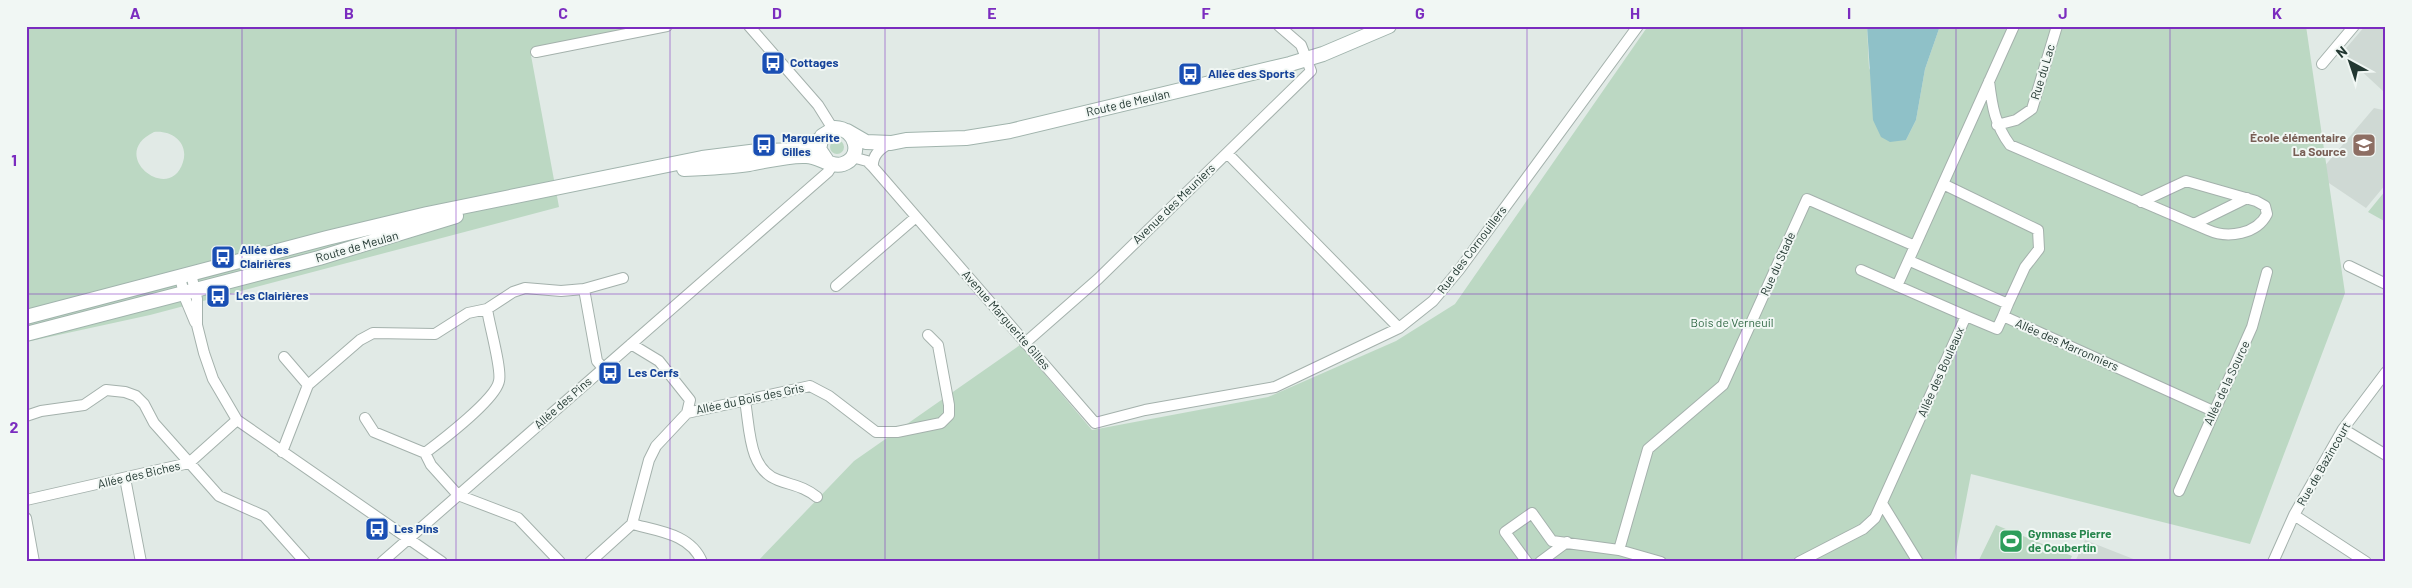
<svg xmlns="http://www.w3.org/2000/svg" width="2412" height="588" viewBox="0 0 2412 588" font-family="Barlow,sans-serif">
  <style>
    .built { fill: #cfd9d4 }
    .green { fill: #bcd8c3; fill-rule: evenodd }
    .water { fill: #8fc1c8 }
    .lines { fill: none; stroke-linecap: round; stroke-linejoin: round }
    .street-casing { stroke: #a4b1ac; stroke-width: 12 }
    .secondary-casing { stroke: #a1b4ad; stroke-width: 16 }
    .street { stroke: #fff; stroke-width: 10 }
    .secondary { stroke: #fff; stroke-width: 14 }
    .grid { fill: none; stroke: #7b2cbf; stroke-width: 1; stroke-opacity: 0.55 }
    .labels { text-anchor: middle; stroke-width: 4; stroke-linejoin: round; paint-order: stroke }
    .transit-label { font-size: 12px; font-weight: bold; fill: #164399; stroke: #f1f7f4; text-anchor: start }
    .street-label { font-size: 12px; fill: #233832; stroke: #f1f7f4 }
    .education-label { font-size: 12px; font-weight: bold; fill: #785e54; stroke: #f1f7f4; text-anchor: end }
    .park-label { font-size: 12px; fill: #336a47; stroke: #f1f7f4 }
    .leisure-label { font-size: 12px; font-weight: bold; fill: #27864d; stroke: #f1f7f4; text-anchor: start }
    .neatline { fill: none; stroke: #7b2cbf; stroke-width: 2 }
    .grid-label { font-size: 16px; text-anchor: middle; font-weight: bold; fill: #7b2cbf }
  </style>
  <rect width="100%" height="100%" fill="#e1eae6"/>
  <!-- built -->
  <path class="built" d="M2365,26H2386L2384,92L2342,53Z
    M2374,108L2383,110L2386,115V184L2366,208L2317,175Z
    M2085,540L2141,562H2075Z"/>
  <!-- green -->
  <path class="green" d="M26,26H652L530,50L559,207L150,315L26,342ZM154,132C172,130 189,143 183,162C170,205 106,155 154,132Z
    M1648,26H1867L1869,68L1906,140L1916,120L1925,69L1940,26H2306L2345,293L2250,544L1971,474L1954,562H757L854,461L1020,345L1092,430L1268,397L1396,341L1455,304Z
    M830 147a7 7 0 1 1 14 0a7 7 0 1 1-14 0Z
    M2386,190V222L2368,212Z
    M1996,525L2072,556L2069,562H1978Z"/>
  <!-- water -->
  <path class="water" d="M1867,26H1940L1925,69L1916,120L1906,140L1890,142L1881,137L1873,120Z"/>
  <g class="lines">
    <!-- street casing -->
    <g class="street-casing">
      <path id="street" d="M749,26L818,105L833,129
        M536,52L667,26
        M2322,64L2354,26
        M1989,81C1992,106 1995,125 2010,145L2208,230C2228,239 2257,234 2267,214L2265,206L2256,201L2186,181L2141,202
        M1997,125L2016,120L2032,109L2057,26
        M1227,153L1399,328
        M852,157L867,161L873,167L1095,423L1145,410L1275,387L1399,328L1433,301L1459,270L1638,26
        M873,167C872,155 880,148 891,143
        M1943,184L2038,230L2039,249L2025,267L2008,304
        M2194,224L2247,198
        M1910,261L2008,304L2003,316L2213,411
        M2349,266L2386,284
        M191,274L197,299V325L204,353L213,379L237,420L442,562
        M180,277L185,298L195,322
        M836,286L916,217
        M1897,286L2014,26
        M584,289L597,361L603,368
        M487,309C489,324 502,369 499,381C496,399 441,441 425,453L431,465L458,495L518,518L560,562
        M1966,316L1997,329L2003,316
        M1025,343L1098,279L1311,71L1301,45L1279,26
        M284,357L308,385
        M745,401C750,428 748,469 778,480C794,486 803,486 817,497
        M687,413L810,386L829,396L876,432H897L941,423L949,415V405L938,345L928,335
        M26,416L41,411L84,405L106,390L125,392L136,396L144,404L154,423L219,496L264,516L305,562
        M365,418L374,432L425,453
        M2343,429L2386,455
        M282,452L308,385L360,340L373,333L435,334L468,313L487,309L513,292L525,288L561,291L584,289L623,278
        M125,478L141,562
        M2179,491L2252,327L2267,272
        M26,500L189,463L237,420
        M1883,505L1918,562
        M2294,515L2366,562
        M26,518L34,562
        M632,524C658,531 691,534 702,562
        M1619,550L1648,449L1723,385L1807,199L1915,246
        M382,562L828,172L833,164
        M590,562L632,524L649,460L656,446L687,413L690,400L659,361L631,344
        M1527,562L1505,532L1532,513L1552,541L1619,550L1661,562
        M1540,562L1567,542
        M1799,562L1863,529L1875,518L1966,316L1861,270
        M2273,562L2294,515L2343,429L2386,372"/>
    </g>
    <!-- secondary casing -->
    <g class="secondary-casing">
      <path id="secondary" d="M847,131L866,142L891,143L906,140L966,138L1010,131L1290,64L1323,54L1389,26
        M684,169C706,168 728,167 749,164C768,161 787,155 806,156C819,156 831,168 843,164C864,157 856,128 835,128L822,136L819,149L827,161
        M26,317L327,238L427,214L702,158L758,151L803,150L811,147L821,138
        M26,334L319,258L456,216"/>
    </g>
    <!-- street -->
    <use href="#street" class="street"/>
    <!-- secondary -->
    <use href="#secondary" class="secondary"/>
  </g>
  <!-- grid -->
  <path class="grid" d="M242,26V562M456,26V562M670,26V562M885,26V562M1099,26V562M1313,26V562M1527,26V562M1742,26V562M1956,26V562M2170,26V562M26,294H2386"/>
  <!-- icons -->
  <defs>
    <g id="bus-square" transform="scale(1.25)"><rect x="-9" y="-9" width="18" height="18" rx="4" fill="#1a4fb4" stroke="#f1f7f4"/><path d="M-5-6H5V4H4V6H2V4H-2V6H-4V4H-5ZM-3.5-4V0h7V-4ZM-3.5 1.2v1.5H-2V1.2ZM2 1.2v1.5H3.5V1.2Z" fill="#fff"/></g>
    <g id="school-square" transform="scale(1.25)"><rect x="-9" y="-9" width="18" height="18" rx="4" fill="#8d6e63" stroke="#f1f7f4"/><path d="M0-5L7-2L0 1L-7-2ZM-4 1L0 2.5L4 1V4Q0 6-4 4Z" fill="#fff"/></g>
    <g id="stadium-square" transform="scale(1.25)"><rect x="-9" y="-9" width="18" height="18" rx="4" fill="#2e9e5b" stroke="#f1f7f4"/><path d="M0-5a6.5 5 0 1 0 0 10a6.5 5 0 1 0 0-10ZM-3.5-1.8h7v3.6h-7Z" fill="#fff"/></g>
  </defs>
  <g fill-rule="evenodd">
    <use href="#bus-square" x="773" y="63"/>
    <use href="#bus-square" x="1190" y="74"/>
    <use href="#bus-square" x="764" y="145"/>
    <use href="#school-square" x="2364" y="145"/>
    <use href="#bus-square" x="223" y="257"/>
    <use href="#bus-square" x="218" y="296"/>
    <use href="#bus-square" x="610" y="373"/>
    <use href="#bus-square" x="377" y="529"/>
    <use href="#stadium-square" x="2011" y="541"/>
  </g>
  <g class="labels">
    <!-- transit labels -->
    <g class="transit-label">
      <text x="790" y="67">Cottages</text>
      <text x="1208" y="78">Allée des Sports</text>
      <text x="782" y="142">Marguerite<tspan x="782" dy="14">Gilles</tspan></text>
      <text x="240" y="254">Allée des<tspan x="240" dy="14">Clairières</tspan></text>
      <text x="236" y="300">Les Clairières</text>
      <text x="628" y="377">Les Cerfs</text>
      <text x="394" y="533">Les Pins</text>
    </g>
    <!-- street labels -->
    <g class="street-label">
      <text transform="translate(2043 72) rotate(-73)" y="4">Rue du Lac</text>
      <text transform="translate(1128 103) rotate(-13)" y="4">Route de Meulan</text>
      <text transform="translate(1174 204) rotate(-44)" y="4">Avenue des Meuniers</text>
      <text transform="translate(357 247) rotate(-16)" y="4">Route de Meulan</text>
      <text transform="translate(1472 250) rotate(-53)" y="4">Rue des Cornouillers</text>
      <text transform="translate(1778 264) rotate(-66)" y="4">Rue du Stade</text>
      <text transform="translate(1006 320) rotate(49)" y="4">Avenue Marguerite Gilles</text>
      <text transform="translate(2067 345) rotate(24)" y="4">Allée des Marronniers</text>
      <text transform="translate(1941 372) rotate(-66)" y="4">Allée des Bouleaux</text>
      <text transform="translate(2227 383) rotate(-65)" y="4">Allée de la Source</text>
      <text transform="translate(750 399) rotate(-12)" y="4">Allée du Bois des Gris</text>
      <text transform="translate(563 403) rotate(-41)" y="4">Allée des Pins</text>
      <text transform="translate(2324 464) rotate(-60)" y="4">Rue de Bazincourt</text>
      <text transform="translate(139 475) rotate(-13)" y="4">Allée des Biches</text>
    </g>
    <!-- education labels -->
    <g class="education-label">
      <text x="2346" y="142">École élémentaire<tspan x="2346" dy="14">La Source</tspan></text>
    </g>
    <!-- park labels -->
    <g class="park-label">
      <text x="1732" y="327">Bois de Verneuil</text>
    </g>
    <!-- leisure labels -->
    <g class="leisure-label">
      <text x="2028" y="538">Gymnase Pierre<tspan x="2028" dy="14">de Coubertin</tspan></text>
    </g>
  </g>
  <!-- border -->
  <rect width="2412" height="588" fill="none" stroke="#f1f7f4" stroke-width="55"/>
  <!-- north arrow -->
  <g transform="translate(2350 62) rotate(320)" stroke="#f1f7f4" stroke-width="4" paint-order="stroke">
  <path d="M0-4L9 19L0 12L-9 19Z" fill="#233832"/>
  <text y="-8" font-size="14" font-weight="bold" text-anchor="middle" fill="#233832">N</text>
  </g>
  <rect x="28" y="28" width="2356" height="532" class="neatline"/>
  <g class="grid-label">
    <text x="135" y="19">A</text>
    <text x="349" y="19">B</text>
    <text x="563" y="19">C</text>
    <text x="777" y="19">D</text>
    <text x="992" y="19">E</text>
    <text x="1206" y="19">F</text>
    <text x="1420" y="19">G</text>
    <text x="1635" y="19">H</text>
    <text x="1849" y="19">I</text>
    <text x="2063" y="19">J</text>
    <text x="2277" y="19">K</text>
    <text x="14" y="166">1</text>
    <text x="14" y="433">2</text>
  </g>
</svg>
